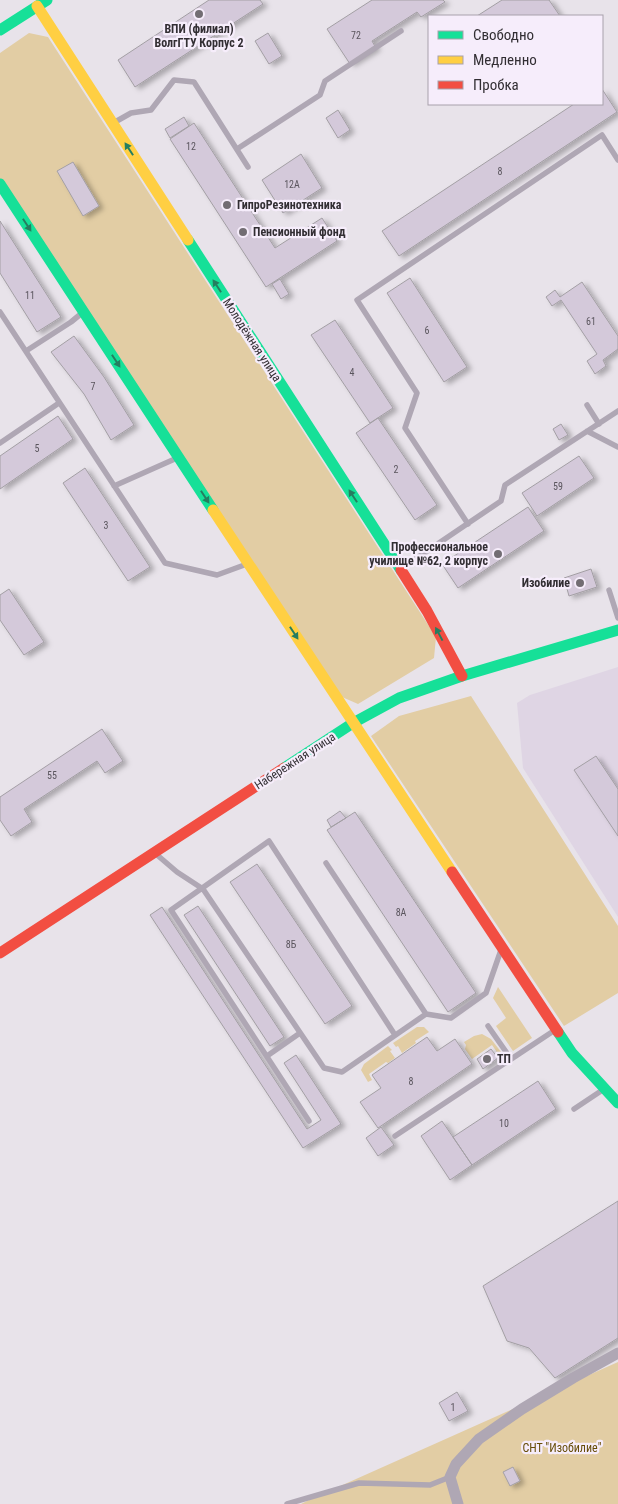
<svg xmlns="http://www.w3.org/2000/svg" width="618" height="1504" viewBox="0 0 618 1504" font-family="'Roboto Condensed',sans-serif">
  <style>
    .built { fill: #dfd5e4 }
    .green { fill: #e2cda4 }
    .building { fill: #d4c9da; stroke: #a39fa4; filter: url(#shadow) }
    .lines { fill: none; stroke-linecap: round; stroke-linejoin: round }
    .lane { stroke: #afa7b4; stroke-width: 5.5 }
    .street { stroke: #afa7b4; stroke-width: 11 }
    .fast { stroke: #16e098; stroke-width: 11 }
    .slow { stroke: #ffcf43; stroke-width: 11 }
    .jam { stroke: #f24e42; stroke-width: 11 }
    .oneway { fill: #257e60 }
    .poi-dot { fill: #726d73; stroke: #f6edfb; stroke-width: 2 }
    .labels { text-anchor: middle; stroke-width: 4.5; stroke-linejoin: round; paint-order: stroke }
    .number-label { font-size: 10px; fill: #5a555d }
    .poi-label { font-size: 12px; font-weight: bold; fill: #322e33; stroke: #f6edfb; text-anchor: start }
    .street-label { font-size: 12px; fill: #322e33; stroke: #f6edfb }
    .park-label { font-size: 12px; fill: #664d08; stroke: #f6edfb }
  </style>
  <defs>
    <filter id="shadow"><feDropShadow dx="4.5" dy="2.5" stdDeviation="2.5" flood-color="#0004"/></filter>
  </defs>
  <rect width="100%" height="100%" fill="#e8e3ea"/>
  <!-- built -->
  <path class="built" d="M618,667V917L523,768L517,703L530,695Z"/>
  <!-- green -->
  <path class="green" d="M29,33L48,37L436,637L434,658L358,704L342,697L0,179V53Z
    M471,696L618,926V993L564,1026L371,736L399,716Z
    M498,987L532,1038L513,1051L496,1026L506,1018L493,998Z
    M417,1027H424L429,1032L415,1041L416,1043L402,1053L398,1046L396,1047L393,1043Z
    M482,1034L491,1039L505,1057V1060L501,1058L492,1045L472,1059L465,1049L466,1045L464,1042L474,1036Z
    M388,1046L392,1050L390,1051L395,1058L388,1063L386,1062L369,1074L372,1080L368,1082L361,1070L364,1064Z
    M618,1362V1504H301L309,1500Z"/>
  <!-- building -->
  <path class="building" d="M209,0H260L263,4L135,87L118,60Z
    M372,0H443L445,2L421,17L417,12L372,41L376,48L350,64L327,29Z
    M502,0H549L560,16H477Z
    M268,33L282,56L269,64L255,41Z
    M602,89L617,112L399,256L382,231L574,104H602Z
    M338,110L350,130L338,138L326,118Z
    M184,117L189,126L170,138L165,129Z
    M194,123L275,248L322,218L337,241L266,287L170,139Z
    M301,154L322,188L283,213L262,180Z
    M73,162L99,206L83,216L57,171Z
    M0,221L61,317L37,332L0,273Z
    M410,278L467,367L444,382L387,293Z
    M280,279L289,294L281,299L272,284Z
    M582,282L618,336V349L603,360L606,366L595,374L587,361L597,354L561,300L552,306L546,297L555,290L560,297Z
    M335,320L393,408L370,423L311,335Z
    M74,336L104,377L134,425L111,440L84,394L51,352Z
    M58,416L73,439L0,489V456Z
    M378,418L437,505L415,520L356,433Z
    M561,424L568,435L559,440L553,429Z
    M579,456L594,478L537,516L522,493Z
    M85,468L150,567L128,581L63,483Z
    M528,507L544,531L458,588L442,564Z
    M591,569L597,587L569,596L564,578Z
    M9,589L44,642L24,655L0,620V595Z
    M102,729L123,761L105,773L97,761L24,809L32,822L11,836L0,820V797Z
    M596,756L618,789V836L574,770Z
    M340,811L346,818L331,827L327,820Z
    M355,812L476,993L448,1012L327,830Z
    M257,864L352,1006L325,1024L230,882Z
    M198,906L284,1037L270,1046L184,915Z
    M162,907L307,1129L321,1120L284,1063L296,1055L341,1124L303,1148L150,915Z
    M427,1037L437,1051L455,1039L472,1064L378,1128L360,1102L381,1088L372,1075Z
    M491,1049L498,1058L483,1069L477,1059Z
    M538,1081L556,1109L472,1165L453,1137Z
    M442,1121L472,1165L450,1180L421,1136Z
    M381,1127L394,1145L378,1156L366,1138Z
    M618,1201V1338L555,1378L529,1348L507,1341L483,1286Z
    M457,1392L468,1411L449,1421L439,1403Z
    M513,1467L520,1481L510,1486L503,1472Z"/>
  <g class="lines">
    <!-- lane -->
    <path class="lane" d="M115,122L131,113L151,110L174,80L194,82L248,167
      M237,149L320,95L325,81L401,31
      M0,312L165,563L217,575L247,564
      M26,351L71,322L82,313
      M587,405L599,424
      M587,431L618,447
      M0,443L59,403
      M114,486L177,458
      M468,524L405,428L417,393L357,300L602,135L618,160
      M402,568L501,501L505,485L618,411
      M609,590L618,618
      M156,854L177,872L203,889L324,1068L342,1072L426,1014L451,1018L486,993L501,950
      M326,863L426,1014
      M488,1026L511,1059
      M267,1056L300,1033
      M574,1109L604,1089
      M309,1121L171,910L269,841L395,1035
      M395,1136L555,1030
      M287,1504L359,1483L430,1485L450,1477"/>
    <!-- street -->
    <path class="street" d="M458,1504L450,1477L456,1464L479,1439L522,1409L573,1378L618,1353"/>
    <!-- fast -->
    <path class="fast" d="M0,30L47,0
      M0,184L213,510
      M188,240L401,570
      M284,768L353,723L399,698L462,676L618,630
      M558,1032L572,1053L618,1103"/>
    <!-- slow -->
    <path class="slow" d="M37,6L188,240
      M213,510L452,872"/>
    <!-- jam -->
    <path class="jam" d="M401,570L427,611L462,676
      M452,872L558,1032
      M0,953L284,768"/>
  </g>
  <!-- one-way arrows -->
  <defs><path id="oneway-solid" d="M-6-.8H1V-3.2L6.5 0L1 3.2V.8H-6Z" transform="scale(1.25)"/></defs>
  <g class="oneway">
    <use href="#oneway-solid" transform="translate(129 149) rotate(-123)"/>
    <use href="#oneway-solid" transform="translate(27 225) rotate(57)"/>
    <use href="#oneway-solid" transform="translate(217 286) rotate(-123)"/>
    <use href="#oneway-solid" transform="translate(116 361) rotate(57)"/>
    <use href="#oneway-solid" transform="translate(353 496) rotate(-123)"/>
    <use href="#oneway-solid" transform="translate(205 497) rotate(57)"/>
    <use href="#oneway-solid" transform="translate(294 633) rotate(57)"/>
    <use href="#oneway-solid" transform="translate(439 634) rotate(-118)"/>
  </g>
  <!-- markers -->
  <g class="poi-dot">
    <circle cx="199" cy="14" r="5"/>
    <circle cx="227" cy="205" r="5"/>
    <circle cx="243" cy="232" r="5"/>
    <circle cx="498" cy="554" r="5"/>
    <circle cx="580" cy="583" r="5"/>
    <circle cx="487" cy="1059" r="5"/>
  </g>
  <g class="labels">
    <!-- number labels -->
    <g class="number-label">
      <text x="356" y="39">72</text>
      <text x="191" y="150">12</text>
      <text x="500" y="175">8</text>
      <text x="292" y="188">12А</text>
      <text x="30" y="299">11</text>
      <text x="591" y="325">61</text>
      <text x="427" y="334">6</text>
      <text x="352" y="376">4</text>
      <text x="93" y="390">7</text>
      <text x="37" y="452">5</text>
      <text x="396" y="473">2</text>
      <text x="558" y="490">59</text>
      <text x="106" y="529">3</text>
      <text x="52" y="779">55</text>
      <text x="401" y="916">8А</text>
      <text x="291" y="948">8Б</text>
      <text x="411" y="1085">8</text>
      <text x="504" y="1127">10</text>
      <text x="453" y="1411">1</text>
    </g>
    <!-- poi labels -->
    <g class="poi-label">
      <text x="199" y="33" text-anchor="middle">ВПИ (филиал)<tspan x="199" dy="14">ВолгГТУ Корпус 2</tspan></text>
      <text x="237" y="209">ГипроРезинотехника</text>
      <text x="253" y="236">Пенсионный фонд</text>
      <text x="488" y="551" text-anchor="end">Профессиональное<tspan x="488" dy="14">училище №62, 2 корпус</tspan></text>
      <text x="570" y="587" text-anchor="end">Изобилие</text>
      <text x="497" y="1063">ТП</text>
    </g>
    <!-- street labels -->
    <g class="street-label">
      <text transform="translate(252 340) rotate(57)" y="4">Молодёжная улица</text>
      <text transform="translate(295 761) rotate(-33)" y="4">Набережная улица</text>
    </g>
    <!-- park labels -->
    <g class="park-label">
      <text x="562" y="1452">СНТ "Изобилие"</text>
    </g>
  </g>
  <!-- legend -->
  <rect x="428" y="15" width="175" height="90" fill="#f6edfb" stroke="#a8a1ab"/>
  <rect x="438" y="31" width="25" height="8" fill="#16e098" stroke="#a8a1ab"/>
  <text x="473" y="40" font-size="15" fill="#322e33">Свободно</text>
  <rect x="438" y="56" width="25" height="8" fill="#ffcf43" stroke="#a8a1ab"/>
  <text x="473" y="65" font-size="15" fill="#322e33">Медленно</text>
  <rect x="438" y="81" width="25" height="8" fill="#f24e42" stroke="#a8a1ab"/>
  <text x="473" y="90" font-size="15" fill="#322e33">Пробка</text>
</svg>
